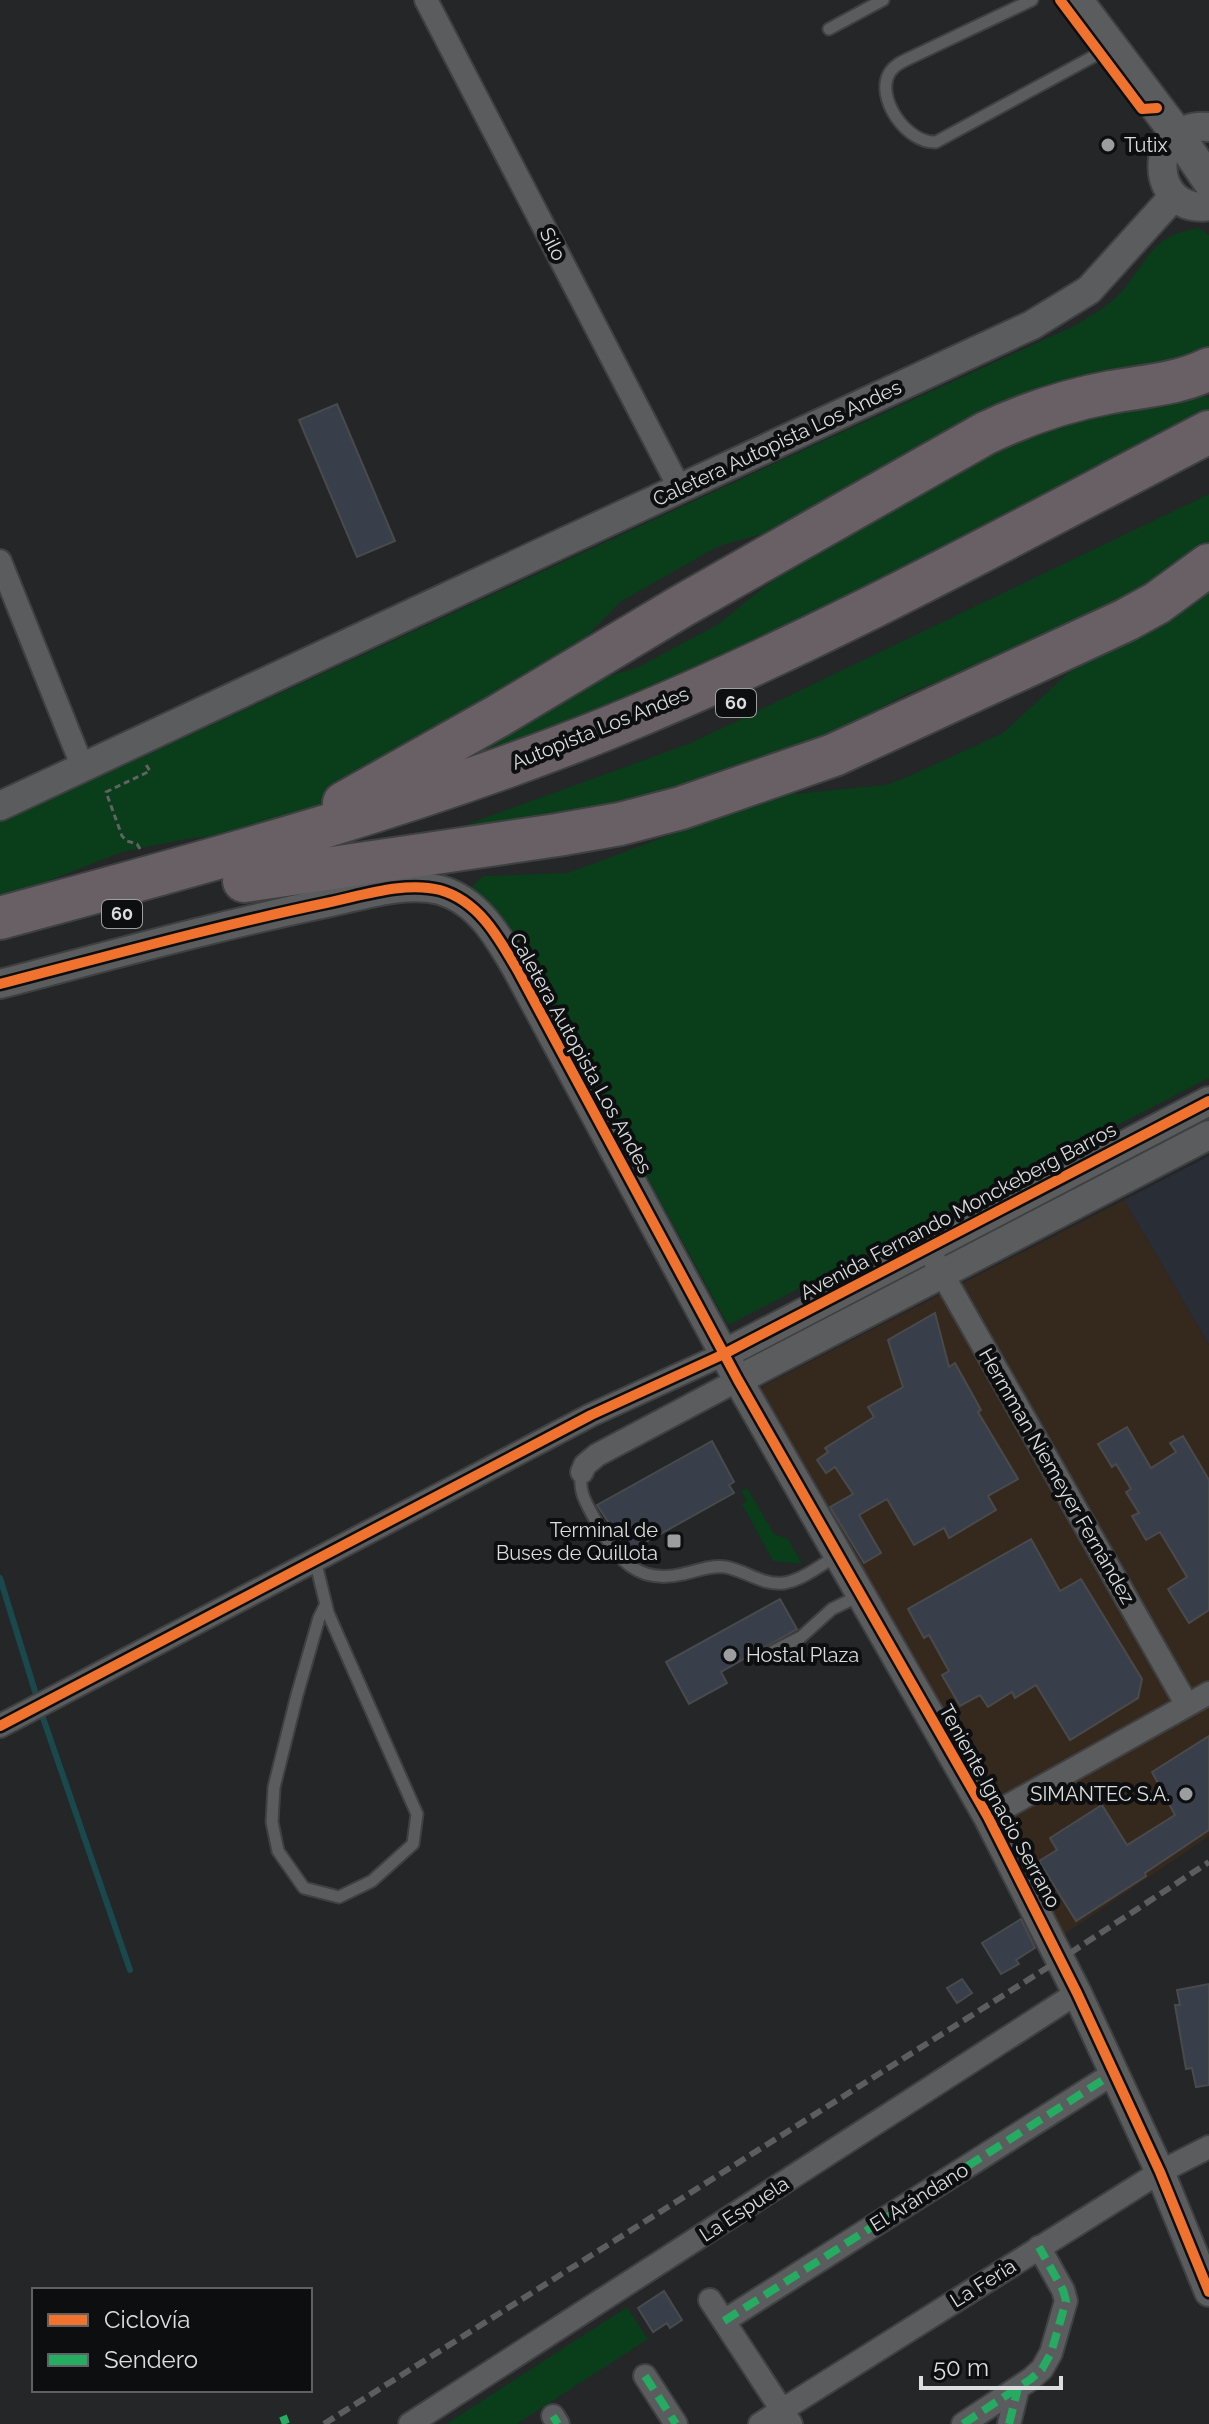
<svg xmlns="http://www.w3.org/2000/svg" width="1209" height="2424" viewBox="0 0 1209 2424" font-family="Raleway,sans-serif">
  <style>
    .built { fill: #292d35 }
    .industrial { fill: #35291e }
    .green { fill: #0a3d1a }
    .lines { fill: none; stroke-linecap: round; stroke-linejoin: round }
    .stream { stroke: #19494d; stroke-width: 6 }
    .building { fill: #393f4a; stroke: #484a4b; stroke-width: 2 }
    .service-casing { stroke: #3f4042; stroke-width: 15 }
    .minor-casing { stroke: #3f4042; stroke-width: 26 }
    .tertiary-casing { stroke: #3f4042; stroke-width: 32 }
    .secondary-casing { stroke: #3f4042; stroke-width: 36 }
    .motorway-casing { stroke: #3f4042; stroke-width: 46 }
    .path { stroke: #606264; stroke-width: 3; stroke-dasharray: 6 4; stroke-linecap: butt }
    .service { stroke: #5b5c5e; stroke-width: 11 }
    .minor { stroke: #5b5c5e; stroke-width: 22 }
    .tertiary { stroke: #5b5c5e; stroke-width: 28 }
    .secondary { stroke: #5b5c5e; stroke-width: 32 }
    .motorway { stroke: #686064; stroke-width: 42 }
    .rail { stroke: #5b5d5e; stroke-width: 6; stroke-dasharray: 12 6; stroke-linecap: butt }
    .quiet { stroke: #26ab63; stroke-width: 8; stroke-dasharray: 16 8; stroke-linecap: butt }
    .cycleway-casing { stroke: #0d0e10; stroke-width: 15 }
    .cycleway { stroke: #ef722f; stroke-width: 10 }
    .poi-dot { fill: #9c9d9f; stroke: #0d0e10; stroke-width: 3 }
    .labels { text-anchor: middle; stroke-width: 8; stroke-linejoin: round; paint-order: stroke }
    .shield { fill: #0d0e10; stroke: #9e9fa1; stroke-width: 2 }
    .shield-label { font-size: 18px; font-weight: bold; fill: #dcdddf }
    .poi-label { font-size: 20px; fill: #dcdddf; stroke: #0d0e10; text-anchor: start }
    .street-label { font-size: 20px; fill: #dcdddf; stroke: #0d0e10 }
  </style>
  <rect width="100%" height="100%" fill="#242628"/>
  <!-- built -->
  <path class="built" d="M1209,1156V1345L1124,1200Z"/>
  <!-- industrial -->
  <path class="industrial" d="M1124,1200L1209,1345V1836L1062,1936L758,1397L763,1386Z"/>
  <!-- green -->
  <path class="green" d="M1199,228L1209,235V357L776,530L719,546L620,602L542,683L317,808L244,834L191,838L122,852L0,900V822C359,659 715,489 1074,326C1086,318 1100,311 1111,302C1147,271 1142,237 1199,228Z
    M1205,396L1209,398V419L595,724L428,772L584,684L638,667L717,625L793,564L1026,432L1090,411Z
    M1209,494V557L995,664L956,674L906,694L793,755L576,820L443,833L691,743Z
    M1209,583V1078L728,1325L529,960L483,900L469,889L483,876L568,873L773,796L885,785L907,777L1003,733L1090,653Z
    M1209,1112V1126L1055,1203L1056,1196Z
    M747,1488L774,1534L788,1539L802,1564L773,1561L742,1504L747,1501L741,1491Z
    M627,2307L648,2339L517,2424H446Z"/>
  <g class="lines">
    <!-- stream -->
    <path class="stream" d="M0,1578L38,1701
      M41,1712L130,1970"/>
  </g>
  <!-- building -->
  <path class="building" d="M337,404L395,541L357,557L299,420Z
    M935,1313L949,1367L955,1363L981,1410L978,1412L1018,1479L988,1496L996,1510L949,1538L944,1528L914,1545L887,1499L859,1515L881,1553L864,1563L830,1507L853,1494L835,1467L826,1473L817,1460L828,1452L825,1448L874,1417L868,1407L903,1387L888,1340Z
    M1127,1427L1151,1468L1176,1452L1170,1443L1183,1436L1209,1480V1610L1189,1623L1168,1589L1187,1577L1160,1532L1146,1540L1132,1516L1139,1513L1126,1492L1131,1489L1116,1464L1112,1467L1098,1444Z
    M712,1441L734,1482L729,1485L734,1493L628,1552L597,1505Z
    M1031,1539L1060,1591L1081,1579L1142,1679L1138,1698L1070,1740L1036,1685L1015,1698L1012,1692L988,1707L980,1695L960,1706L942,1675L949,1671L929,1635L924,1638L908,1609Z
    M780,1599L797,1629L721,1672L727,1683L689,1704L666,1662Z
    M1209,1736V1830L1145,1873L1146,1876L1076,1921L1039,1861L1057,1850L1050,1838L1102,1805L1127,1845L1175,1815L1152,1772Z
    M1021,1919L1035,1948L1016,1960L1019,1964L1001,1974L982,1943Z
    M962,1979L972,1993L957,2003L947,1988Z
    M1209,1984V2085L1196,2087L1192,2068L1186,2069L1175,2005H1180L1177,1990Z
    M664,2291L682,2320L670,2328L667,2323L653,2332L638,2308Z"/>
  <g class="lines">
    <!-- service casing -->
    <g class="service-casing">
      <path id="service" d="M1032,0L912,57C904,61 895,64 890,72C874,97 907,144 936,142L1109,48
        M829,29L883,0
        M582,1472C577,1492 588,1506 597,1523C618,1559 637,1585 683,1574C697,1571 711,1565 725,1567C745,1570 763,1586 784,1583C803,1580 822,1564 838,1555
        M315,1560L328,1613L417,1814L413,1844L372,1881L339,1897L304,1888L278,1851L272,1822L274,1787L297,1695L319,1618L326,1604
        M760,1658L801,1637L832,1609L861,1595"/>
    </g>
    <!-- minor casing -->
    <g class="minor-casing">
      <path id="minor" d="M426,0L680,489
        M0,561L83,768
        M927,1247L1187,1705
        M582,1472L585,1465L597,1455L738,1380
        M0,1726L591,1415L724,1354
        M988,1817L1209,1693
        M710,2300L791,2424
        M724,2321L1114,2073
        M645,2376L676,2424
        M553,2416L558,2424
        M410,2424L1077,1993
        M760,2424L1160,2172L1209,2147
        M963,2424L1031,2379L1042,2369L1051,2353L1066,2301L1063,2290L1039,2247
        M1009,2424L1018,2388"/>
    </g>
    <!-- tertiary casing -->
    <g class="tertiary-casing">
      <path id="tertiary" d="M1209,127C1145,121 1149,215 1209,206
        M0,806C344,646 687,483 1032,325L1089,290L1174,196
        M0,984C108,956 216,926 326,903C361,896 404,881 440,890C479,901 499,938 518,971L738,1380L988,1817L1077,1993L1160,2172L1209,2292
        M724,1354L1209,1101
        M738,1380L1209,1135"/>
    </g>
    <!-- secondary casing -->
    <g class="secondary-casing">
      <path id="secondary" d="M1076,0L1177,134L1209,181"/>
    </g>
    <!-- motorway casing -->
    <g class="motorway-casing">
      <path id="motorway" d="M344,803L498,716L680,607L986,433C1026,414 1068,400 1111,392C1144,386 1179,384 1209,369
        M244,881L557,835L620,824L681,808L834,755L1126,620L1157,603L1209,565
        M0,918C205,862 410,808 608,728C815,644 1011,535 1209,432"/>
    </g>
    <!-- path -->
    <path class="path" d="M140,849L137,844L127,841L122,836L106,792L150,771L145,763"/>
    <!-- service -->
    <use href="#service" class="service"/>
    <!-- minor -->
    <use href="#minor" class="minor"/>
    <!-- tertiary -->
    <use href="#tertiary" class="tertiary"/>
    <!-- secondary -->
    <use href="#secondary" class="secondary"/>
    <!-- motorway -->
    <use href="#motorway" class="motorway"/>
    <!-- rail -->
    <path class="rail" d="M324,2424L1061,1959L1209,1862"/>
    <!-- quiet -->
    <path class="quiet" d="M724,2321L1114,2073
      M645,2376L676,2424
      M283,2416L286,2424
      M553,2416L558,2424
      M963,2424L1031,2379L1042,2369L1051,2353L1066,2301L1063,2290L1039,2247
      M1009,2424L1018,2388"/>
    <!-- cycleway casing -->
    <g class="cycleway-casing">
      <path id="cycleway" d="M1060,0L1142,109L1157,108
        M0,984C108,956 216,926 326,903C361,896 404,881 440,890C479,901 499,938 518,971L738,1380L988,1817L1077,1993L1160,2172L1209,2292
        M0,1726L591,1415L724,1354L1209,1101"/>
    </g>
    <!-- cycleway -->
    <use href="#cycleway" class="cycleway"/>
  </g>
  <!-- markers -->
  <g class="poi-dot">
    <circle cx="1108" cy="145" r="8"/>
    <rect x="666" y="1533" width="16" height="16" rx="4"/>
    <circle cx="730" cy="1655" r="8"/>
    <circle cx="1186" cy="1794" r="8"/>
  </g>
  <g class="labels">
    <!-- shield labels -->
    <g class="shield">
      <rect x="716" y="689" width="40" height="28" rx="6"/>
      <rect x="102" y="900" width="40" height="28" rx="6"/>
    </g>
    <g class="shield-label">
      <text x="736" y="709">60</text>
      <text x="122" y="920">60</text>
    </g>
    <!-- poi labels -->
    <g class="poi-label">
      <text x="1124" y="152">Tutix</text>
      <text x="658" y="1537" text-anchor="end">Terminal de<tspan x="658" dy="23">Buses de Quillota</tspan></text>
      <text x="746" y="1662">Hostal Plaza</text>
      <text x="1170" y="1801" text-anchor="end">SIMANTEC S.A.</text>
    </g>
    <!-- street labels -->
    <g class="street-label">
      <text transform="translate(553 244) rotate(63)" y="7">Silo</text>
      <text transform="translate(777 443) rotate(-25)" y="7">Caletera Autopista Los Andes</text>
      <text transform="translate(600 728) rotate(-22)" y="7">Autopista Los Andes</text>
      <text transform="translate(581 1053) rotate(61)" y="7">Caletera Autopista Los Andes</text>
      <text transform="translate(958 1211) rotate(-28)" y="7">Avenida Fernando Monckeberg Barros</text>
      <text transform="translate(1057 1476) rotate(60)" y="7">Hermman Niemeyer Fernández</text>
      <text transform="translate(1000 1806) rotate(61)" y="7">Teniente Ignacio Serrano</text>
      <text transform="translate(919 2197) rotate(-32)" y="7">El Arándano</text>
      <text transform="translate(744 2209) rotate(-33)" y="7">La Espuela</text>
      <text transform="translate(983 2283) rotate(-32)" y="7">La Feria</text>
    </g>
  </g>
  <!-- legend -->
  <rect x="32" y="2288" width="280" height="104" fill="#0d0e10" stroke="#606163" stroke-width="2"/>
  <rect x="48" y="2314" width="40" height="12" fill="#ef722f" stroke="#606163" stroke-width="2"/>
  <text x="104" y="2328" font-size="24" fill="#dcdddf">Ciclovía</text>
  <rect x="48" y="2354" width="40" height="12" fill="#26ab63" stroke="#606163" stroke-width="2"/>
  <text x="104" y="2368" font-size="24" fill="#dcdddf">Sendero</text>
  <!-- scale -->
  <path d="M921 2376v12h140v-12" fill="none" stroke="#dcdddf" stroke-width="4"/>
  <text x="933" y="2376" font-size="24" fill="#dcdddf" stroke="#0d0e10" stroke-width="6" paint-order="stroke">50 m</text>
</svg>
